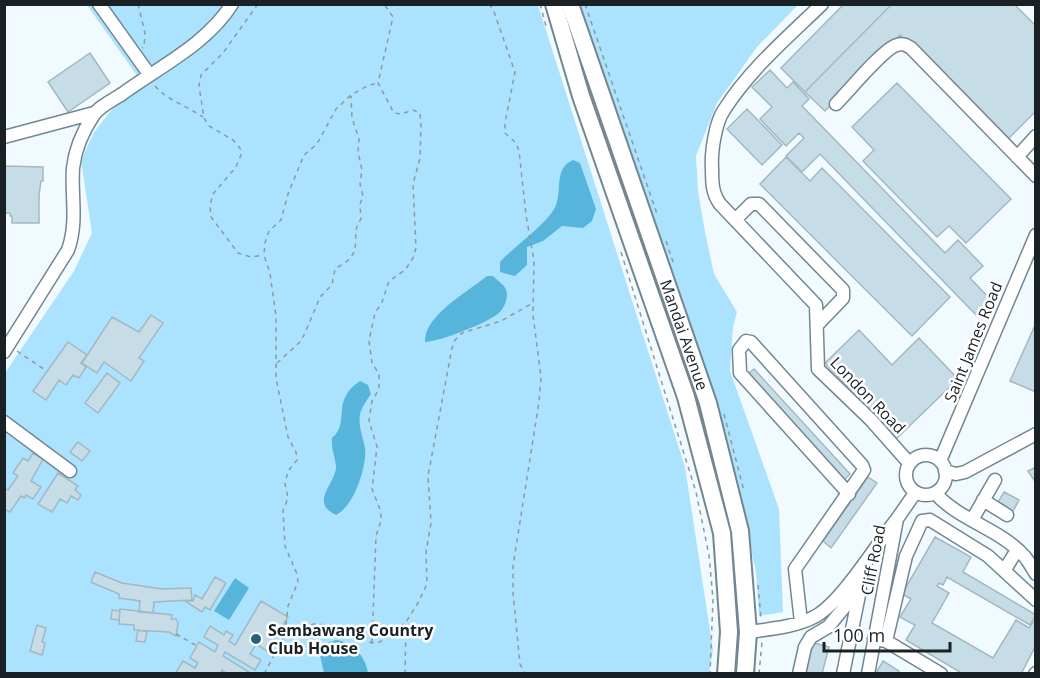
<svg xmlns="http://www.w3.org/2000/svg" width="1040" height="678" viewBox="0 0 1040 678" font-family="'Open Sans',sans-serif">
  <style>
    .green { fill: #abe3fe }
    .water { fill: #57b5dc }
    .building { fill: #c6dce7; stroke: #a2b8c2; stroke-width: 1.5 }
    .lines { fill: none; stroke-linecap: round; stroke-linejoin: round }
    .minor-casing { stroke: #738791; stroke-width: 15 }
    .major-casing { stroke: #738791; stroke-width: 20 }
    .path { stroke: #8f989c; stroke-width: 1.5; stroke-dasharray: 4.5 4.5; stroke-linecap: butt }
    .minor { stroke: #fff; stroke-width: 12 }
    .major { stroke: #fff; stroke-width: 16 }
    .poi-dot { fill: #27627b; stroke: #fff; stroke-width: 2 }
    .labels { text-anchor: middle; stroke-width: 5; stroke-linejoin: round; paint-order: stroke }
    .street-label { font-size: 16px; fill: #192125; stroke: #fff }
    .poi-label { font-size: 16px; font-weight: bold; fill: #192125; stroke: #fff; text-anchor: start }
  </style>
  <rect width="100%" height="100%" fill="#f1faff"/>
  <!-- green -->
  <path class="green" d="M87,5H538L685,467L713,650L709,673L5,674V373L74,271L92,233L81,161L94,132L138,77Z
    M581,5H798L757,47L717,103L696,156L698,191L705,232L714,274L737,312L733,327L730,371L779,509L783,612L759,616L756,572L725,430L645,202Z"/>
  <!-- water -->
  <path class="water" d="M573,160L580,163L596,209L592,221L583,228L562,226L543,241L527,247V265L515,276L500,272V262C513,247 550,222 556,205C562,189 554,168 573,160Z
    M487,276H493C499,282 507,286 507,294C507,300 504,308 500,312C490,322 439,342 425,342C424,315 468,292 487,276Z
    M360,381L368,385L371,394C367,400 361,408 360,415C358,426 363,437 365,448C367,467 354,506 336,515C308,502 337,483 336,466C335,456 331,449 332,438C351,422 330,401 360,381Z
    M235,578L249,588L229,620L214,611Z
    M336,640C353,642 366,657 368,673H324L320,655L324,644Z"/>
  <!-- building -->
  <path class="building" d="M844,4H892L805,92L781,68Z
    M892,4H1014L1036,26V111L1006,141L900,35L825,111L805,92Z
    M90,53L110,83L68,112L48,82Z
    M770,70L787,88L793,82L809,99L802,106L945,253L958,240L983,266L970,278L992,301L977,316L820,154L802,172L786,156L804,138L799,133L786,146L760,119L772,107L752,87Z
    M897,83L1011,199L966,243L949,226L937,237L863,161L874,150L852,127Z
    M747,109L782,145L762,165L727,129Z
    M786,157L810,181L822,168L950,297L912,336L760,184Z
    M4,166L43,167V181H41L39,195V223H12V216H10V213H4Z
    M151,315L163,323L139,358L144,361L131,381L104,362L97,373L82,363L112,317L139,332Z
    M1036,323V392L1010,381Z
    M859,330L892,365L919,338L958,379L896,439L825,363Z
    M68,342L87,355L81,363L86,367L79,378L73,375L66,385L59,380L46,400L33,391Z
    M754,369L850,474L844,480L748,374Z
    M107,373L120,383L98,413L85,403Z
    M78,442L90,451L82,461L70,452Z
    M33,453L43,459L31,481L41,487L33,499L26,495L25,498L21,496L10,512L4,509V488L8,490L18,476L13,473L23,458L28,461Z
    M1036,467V483L1028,471Z
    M58,473L78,486L75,490L81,495L78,500L71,496L67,503L60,499L52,512L38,504Z
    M868,477L877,483L831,548L823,541Z
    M1004,492L1019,500L1012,513L997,504Z
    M935,537L971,557L963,572L1036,615L1030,625L947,577L943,585L939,583L937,586L949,593L932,623L993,658L1016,620L1029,628L1033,622L1036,624V645L1021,674H963L906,640L915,625L900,617L911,599L902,594Z
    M95,572L122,583L162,589L191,588L192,600L154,602L153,613L139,612L140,601L119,598V594L91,582Z
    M215,577L226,583L210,610L205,607L202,612L185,601H193L195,595L202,599Z
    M261,601L288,617L267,651L256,644L250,654L261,660L255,670L225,652L223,656L252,674H227L222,670L220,674H175L183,661L195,668L198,663L190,658L199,642L215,652L218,645L204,637L210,626L224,635L226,631L233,635L229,641L235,645Z
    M120,609L172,615L171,619H176L178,623L176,636L169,632L134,630V625L119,624Z
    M112,610L120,611L119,620L111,619Z
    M37,625L46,628L42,642L45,643L42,655L30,651Z
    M138,630L147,632L145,642L136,641Z
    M811,642L829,647L822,674H803Z
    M883,661L899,671L898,674H881L877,671Z"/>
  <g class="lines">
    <!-- minor casing -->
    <g class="minor-casing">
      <path id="minor" d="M99,4L149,74
        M822,4C788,37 750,69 724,110C715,123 711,153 712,168C712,182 712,193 720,204L816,305L818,369L871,420L909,463
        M836,104C848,92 884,48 897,45C903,43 906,45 911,48L1036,176
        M4,137L94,113
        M1017,157L1036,136
        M735,220L751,204H759L843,290V298L817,325
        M4,352L68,250C78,222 71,196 73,168C75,150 83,131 93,116C98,107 113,100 122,94C159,67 207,44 232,4
        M4,422L70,471
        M906 475a20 20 0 1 1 40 0a20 20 0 1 1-40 0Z
        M940,461L1036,235
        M945,471L956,474L965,472L1036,434
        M935,493C960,521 1001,529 1025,557C1029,562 1032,568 1036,574
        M983,500L1007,515
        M972,520L995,480
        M1004,571L1017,550
        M801,622L795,569L864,470L862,465L751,342L746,341L739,350L740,373L849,494
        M748,632C771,629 796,627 816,616C843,600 876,545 897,519
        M874,639L886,641L906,556L922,521L930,520L988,556L1036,600
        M886,641L941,674
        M799,674L805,647L811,637L828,627L852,598L858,576
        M843,674L860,590
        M868,674L897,519L915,493
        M1035,674L1036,673"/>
    </g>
    <!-- major casing -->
    <g class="major-casing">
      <g id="major">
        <path d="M554,4L581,96L686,397L722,533L729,632L726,674"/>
        <path id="s1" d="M570,4L708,403L740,531L748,632L745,674"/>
      </g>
    </g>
    <!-- path -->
    <path class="path" d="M138,4L145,33L144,47L142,48
      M258,4L223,53L201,75L199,86L204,118L209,126L233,140L240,148L241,155L236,167L213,194L210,205L211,217L238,253L251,257L263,255
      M447,4H453
      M489,4L493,9L515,72L505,123V133L516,143L519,151L526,215L534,261L533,315L541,377L539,402L513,566V593L520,664L525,674
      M540,4L546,26
      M585,4L657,214
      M155,86C167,100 187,106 203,117
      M666,241L674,265
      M621,252L696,492L709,555L713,599L710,674
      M17,351L45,370
      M277,363L300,342L305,333L320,297L332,285L335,269C339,266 348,262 351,257C360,246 351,231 361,219L360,204L363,196L360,184L362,170L358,152L359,139L352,118L351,96
      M724,414L744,491
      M758,585L761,619
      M176,634L197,646
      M286,634L314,624L328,625L347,628L356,637L372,643L380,642L406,622L418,603L427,584L426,552L431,523L428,476L452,348L455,340L462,333L501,321L533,303
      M372,643L376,536L381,521V512L372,489L377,447L369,421L372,401L379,389V374L372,363L369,341L375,313L382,302L389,281L405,270L413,258L416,248L413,184L420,158L421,124L420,113L413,110L401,114L394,113L378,83L393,17L384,4
      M264,674L285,635L288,606L298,582L297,574L285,546L283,511L288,498L285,484L288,471L297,460L296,452L288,437L276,378V316L270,273L264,255L265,243L269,231L281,220L288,194L304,155L317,144L336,109L351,95L367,86L377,83
      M405,674L406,623
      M759,674L762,642"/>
    <!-- minor -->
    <use href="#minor" class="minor"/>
    <!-- major -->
    <use href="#major" class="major"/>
  </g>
  <!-- markers -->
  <circle class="poi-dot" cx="256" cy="639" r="6"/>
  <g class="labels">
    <!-- street labels -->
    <g class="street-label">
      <text dy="6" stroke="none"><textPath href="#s1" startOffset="350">Mandai Avenue</textPath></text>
      <text transform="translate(973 342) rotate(-68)" y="6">Saint James Road</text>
      <text transform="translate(868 395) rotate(46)" y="6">London Road</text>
      <text transform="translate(873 560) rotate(-79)" y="6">Cliff Road</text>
    </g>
    <!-- poi labels -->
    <g class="poi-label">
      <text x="268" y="636">Sembawang Country<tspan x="268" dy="18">Club House</tspan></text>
    </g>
  </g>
  <!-- border -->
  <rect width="1040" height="678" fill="none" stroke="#192125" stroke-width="12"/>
  <!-- scale -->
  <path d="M824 642v9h126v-9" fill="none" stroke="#192125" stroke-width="3"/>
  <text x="833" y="642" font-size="18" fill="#192125" stroke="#ffffff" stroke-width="4.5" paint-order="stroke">100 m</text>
</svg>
